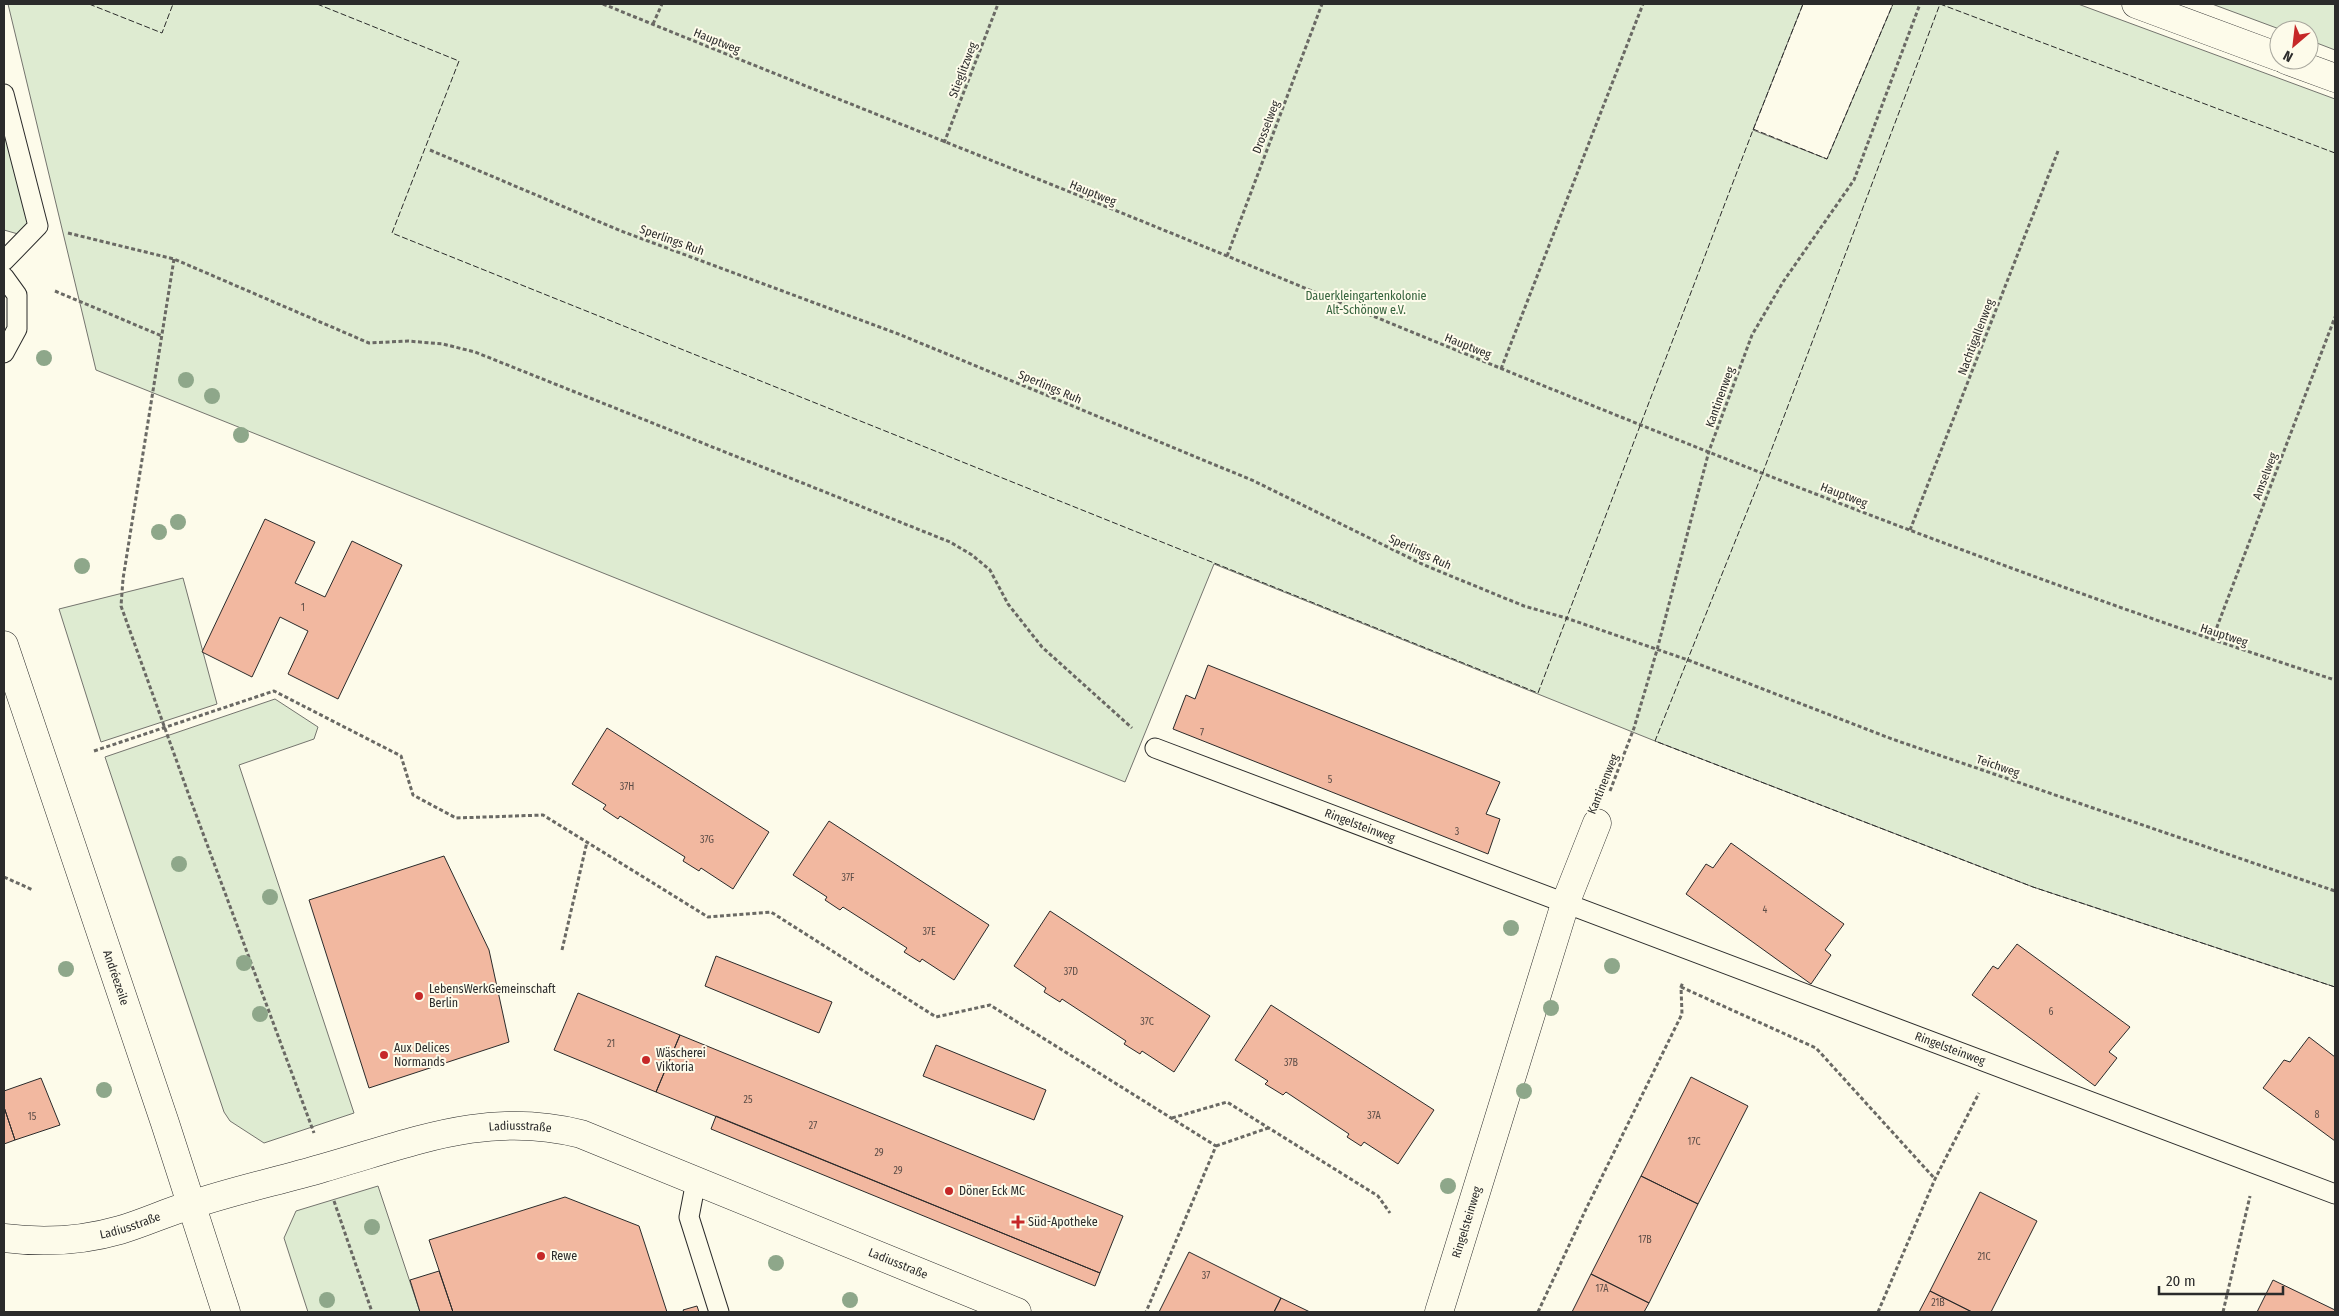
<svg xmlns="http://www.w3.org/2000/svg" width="2339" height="1316" viewBox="0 0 2339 1316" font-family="'Fira Sans Condensed',sans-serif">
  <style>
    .green { fill: #deebd1; stroke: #74746e }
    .building { fill: #f2b8a0; stroke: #2b2b2b }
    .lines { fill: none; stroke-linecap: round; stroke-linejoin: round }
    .service-casing { stroke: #2b2b2b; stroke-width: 21 }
    .minor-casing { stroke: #2b2b2b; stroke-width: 29 }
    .path { stroke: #6a6964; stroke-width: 3; stroke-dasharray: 4 2.5; stroke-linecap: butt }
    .service { stroke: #fdfbea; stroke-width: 19 }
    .minor { stroke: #fdfbea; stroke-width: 28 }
    .fence { stroke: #2b2b2b; stroke-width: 1; stroke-dasharray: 6 2.5; stroke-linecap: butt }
    .tree { fill: #8ea78a }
    .poi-dot { fill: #c62828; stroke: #fdfbea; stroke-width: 2 }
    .labels { text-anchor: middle; stroke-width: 4; stroke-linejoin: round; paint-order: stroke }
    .number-label { font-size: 10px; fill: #5d4e48 }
    .street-label { font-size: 12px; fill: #2b2b2b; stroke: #fdfbea }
    .park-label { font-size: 12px; fill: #34623c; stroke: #fdfbea }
    .poi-label { font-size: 12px; fill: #2b2b2b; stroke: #fdfbea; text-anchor: start }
  </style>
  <rect width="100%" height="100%" fill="#fdfbea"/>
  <!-- green -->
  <path class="green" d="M8,4H1803L1753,130L1827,159L1893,4H2078L2335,99V987L2033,887L1655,741L1214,564L1125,782L96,370Z
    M2212,4H2335V50L2309,40V30H2282Z
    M4,129L29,229L18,234L4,230Z
    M183,578L217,704L101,742L59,609Z
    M275,699L318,727L314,739L239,765L354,1113L264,1143L230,1121L224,1112L105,757Z
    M378,1186L420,1312H308L284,1238L296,1211Z"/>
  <!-- building -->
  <path class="building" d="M265,519L315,542L295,583L325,597L352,541L402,565L338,699L288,674L308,631L280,617L252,677L202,652Z
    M1208,665L1500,782L1486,814L1500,819L1488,854L1173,729L1186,695L1195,699Z
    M607,728L769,832L733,889L701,868L699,871L683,861L685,857L620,816L618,819L603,809L606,805L572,784Z
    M829,821L989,925L954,980L922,959L920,962L904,952L907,948L843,907L840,910L825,900L827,897L793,875Z
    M1731,843L1844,924L1825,950L1831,955L1811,984L1686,894L1706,864L1713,868Z
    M444,856L489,950L509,1042L369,1088L309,900Z
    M1050,911L1210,1016L1174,1072L1142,1051L1140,1054L1124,1044L1126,1041L1062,999L1060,1002L1044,992L1046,988L1014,966Z
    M2017,944L2130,1027L2109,1052L2117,1058L2095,1086L1972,995L1993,966L1998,969Z
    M716,956L832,1002L819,1033L705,986Z
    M578,993L680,1035L656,1092L554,1050Z
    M1271,1005L1434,1110L1398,1164L1364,1142L1361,1146L1347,1137L1349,1134L1286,1092L1283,1095L1265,1084L1268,1081L1235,1060Z
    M680,1035L1123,1216L1100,1273L656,1092Z
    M2309,1037L2335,1057V1141L2263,1088L2284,1060L2290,1062Z
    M936,1045L1046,1090L1034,1120L923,1076Z
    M1691,1077L1748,1106L1698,1204L1641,1176Z
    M41,1078L60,1125L15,1140L4,1107V1091Z
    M4,1107L15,1140L4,1144Z
    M716,1116L1100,1273L1095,1286L711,1129Z
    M1641,1176L1698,1204L1649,1303L1591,1274Z
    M1980,1192L2037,1221L1991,1312H1972L1930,1291Z
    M565,1197L639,1226L667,1312H453L429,1240Z
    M1189,1252L1281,1298L1274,1312H1159Z
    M439,1271L453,1312H420L410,1280Z
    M1591,1274L1649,1303L1644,1312H1572Z
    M2273,1280L2335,1310V1312H2257Z
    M1930,1291L1972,1312H1919Z
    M1281,1298L1310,1312H1274Z
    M697,1306L699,1312H684L683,1310Z"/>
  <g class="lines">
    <!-- service casing -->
    <g class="service-casing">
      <g id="service">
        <path d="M4,94L38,226L4,261"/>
        <path d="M4,277L17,295V329L4,353"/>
        <path id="s1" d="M1155,748L2335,1194"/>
        <path d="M696,1181L689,1217L719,1312"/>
      </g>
    </g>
    <!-- minor casing -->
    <g class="minor-casing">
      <g id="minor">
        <path d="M2136,4L2279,57"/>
        <path d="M2286,60L2335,78"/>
        <path id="s2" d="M4,645L165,1123L226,1312"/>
        <path id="s3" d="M4,1238C43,1243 82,1241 120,1230C144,1223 167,1212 191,1205C235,1190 279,1181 323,1168C412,1143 486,1110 581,1134L1017,1312"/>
        <path id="s4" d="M1439,1312L1565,904L1597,823"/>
      </g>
    </g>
    <!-- path -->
    <path class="path" d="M603,4C816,91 1031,175 1244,263C1604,411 1965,561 2335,680
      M653,24L662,4
      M944,143L998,4
      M430,150L621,231L901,335L1254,481L1424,565L1524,606L1566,618L1688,660L1892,739L2335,891
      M68,233L174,259L369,343L408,341L443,344L475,352L950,542L972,555L990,570L1008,604L1042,647L1132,728
      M1227,256L1322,4
      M174,259L123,579L121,606L191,801L314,1133
      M55,291L162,336
      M1501,369L1643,4
      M1910,530L2058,151
      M2212,640L2335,317
      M94,751L274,691L401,756L413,795L456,818L543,815L708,917L771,912L936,1017L990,1005L1216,1146L1146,1312
      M1610,791L1634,728L1657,650L1709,451L1752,335L1783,282L1854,180L1920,4
      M4,877L33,890
      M562,950L587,842
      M1681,987L1816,1048L1935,1179
      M1172,1118L1227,1102L1378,1196L1390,1213
      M1216,1146L1268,1128
      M334,1201L372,1312
      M1538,1312L1586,1209L1682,1014L1681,987L1683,982
      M1878,1312L1935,1179L1979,1093
      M2223,1312L2250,1196"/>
    <!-- service -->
    <use href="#service" class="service"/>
    <!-- minor -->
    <use href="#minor" class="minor"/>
    <!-- fence -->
    <path class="fence" d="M89,4L162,33L173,4
      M317,4L459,61L392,233L1538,693L1753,130L1803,4
      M1753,129L1827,159L1893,4
      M2335,153L1940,4L1763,472L1655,741L2033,887L2335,987"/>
  </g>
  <!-- trees -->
  <g class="tree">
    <circle cx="44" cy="358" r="8"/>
    <circle cx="186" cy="380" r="8"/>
    <circle cx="212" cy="396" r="8"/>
    <circle cx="241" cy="435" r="8"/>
    <circle cx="178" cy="522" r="8"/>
    <circle cx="159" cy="532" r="8"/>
    <circle cx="82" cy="566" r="8"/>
    <circle cx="179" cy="864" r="8"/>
    <circle cx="270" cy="897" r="8"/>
    <circle cx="1511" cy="928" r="8"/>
    <circle cx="244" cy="963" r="8"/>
    <circle cx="1612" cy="966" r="8"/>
    <circle cx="66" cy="969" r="8"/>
    <circle cx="1551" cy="1008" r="8"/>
    <circle cx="260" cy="1014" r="8"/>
    <circle cx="104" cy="1090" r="8"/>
    <circle cx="1524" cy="1091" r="8"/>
    <circle cx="1448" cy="1186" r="8"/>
    <circle cx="372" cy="1227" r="8"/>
    <circle cx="776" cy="1263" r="8"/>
    <circle cx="327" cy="1300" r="8"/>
    <circle cx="850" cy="1300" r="8"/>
  </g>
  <!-- markers -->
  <g class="poi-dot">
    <circle cx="419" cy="996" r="5"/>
    <circle cx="384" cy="1055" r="5"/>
    <circle cx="646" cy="1060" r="5"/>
    <circle cx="949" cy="1191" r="5"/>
    <path d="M1015.5 1214.5h5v5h5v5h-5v5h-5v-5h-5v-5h5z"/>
    <circle cx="541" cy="1256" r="5"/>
  </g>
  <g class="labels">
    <!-- number labels -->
    <g class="number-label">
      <text x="303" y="611">1</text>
      <text x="1202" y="736">7</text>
      <text x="1330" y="783">5</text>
      <text x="627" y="790">37H</text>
      <text x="1457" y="835">3</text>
      <text x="707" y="843">37G</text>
      <text x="848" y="881">37F</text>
      <text x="1765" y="913">4</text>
      <text x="929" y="935">37E</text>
      <text x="1071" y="975">37D</text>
      <text x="2051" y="1015">6</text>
      <text x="1147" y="1025">37C</text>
      <text x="611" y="1047">21</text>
      <text x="1291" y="1066">37B</text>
      <text x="748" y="1103">25</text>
      <text x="2317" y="1118">8</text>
      <text x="1374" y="1119">37A</text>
      <text x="32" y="1120">15</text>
      <text x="813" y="1129">27</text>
      <text x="1694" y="1145">17C</text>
      <text x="879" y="1156">29</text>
      <text x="898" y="1174">29</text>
      <text x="1645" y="1243">17B</text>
      <text x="1984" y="1260">21C</text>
      <text x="1206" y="1279">37</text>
      <text x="1602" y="1292">17A</text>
      <text x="1938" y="1306">21B</text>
    </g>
    <!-- street labels -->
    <g class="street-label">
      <text transform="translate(717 41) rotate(22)" y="4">Hauptweg</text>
      <text transform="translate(963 70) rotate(-69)" y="4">Stieglitzweg</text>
      <text transform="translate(1266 127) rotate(-69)" y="4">Drosselweg</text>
      <text transform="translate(1093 193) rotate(22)" y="4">Hauptweg</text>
      <text transform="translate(672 240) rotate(20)" y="4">Sperlings Ruh</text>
      <text transform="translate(1976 337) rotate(-69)" y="4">Nachtigallenweg</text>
      <text transform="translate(1468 346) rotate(22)" y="4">Hauptweg</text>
      <text transform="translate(1050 387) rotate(23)" y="4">Sperlings Ruh</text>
      <text transform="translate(1720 397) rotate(-70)" y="4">Kantinenweg</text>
      <text transform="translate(2265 476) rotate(-69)" y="4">Amselweg</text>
      <text transform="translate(1844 495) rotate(21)" y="4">Hauptweg</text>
      <text transform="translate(1420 552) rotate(25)" y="4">Sperlings Ruh</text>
      <text transform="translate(2224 635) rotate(18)" y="4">Hauptweg</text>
      <text transform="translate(1998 766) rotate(19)" y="4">Teichweg</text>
      <text transform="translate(1603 784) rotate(-68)" y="4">Kantinenweg</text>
      <text dy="4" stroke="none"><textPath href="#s1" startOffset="219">Ringelsteinweg</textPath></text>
      <text dy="4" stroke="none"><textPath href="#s2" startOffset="351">Andréezeile</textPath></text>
      <text dy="4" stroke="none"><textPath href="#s1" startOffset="850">Ringelsteinweg</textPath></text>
      <text dy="4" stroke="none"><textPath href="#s3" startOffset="532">Ladiusstraße</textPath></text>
      <text dy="4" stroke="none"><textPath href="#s4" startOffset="94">Ringelsteinweg</textPath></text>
      <text dy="4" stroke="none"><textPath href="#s3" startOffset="128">Ladiusstraße</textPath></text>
      <text dy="4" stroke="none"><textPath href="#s3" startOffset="936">Ladiusstraße</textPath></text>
    </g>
    <!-- park labels -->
    <g class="park-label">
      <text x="1366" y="300">Dauerkleingartenkolonie<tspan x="1366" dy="14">Alt-Schönow e.V.</tspan></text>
    </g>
    <!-- poi labels -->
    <g class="poi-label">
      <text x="429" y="993">LebensWerkGemeinschaft<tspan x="429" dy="14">Berlin</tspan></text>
      <text x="394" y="1052">Aux Delices<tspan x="394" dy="14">Normands</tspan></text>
      <text x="656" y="1057">Wäscherei<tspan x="656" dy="14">Viktoria</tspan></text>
      <text x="959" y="1195">Döner Eck MC</text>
      <text x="1028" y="1226">Süd-Apotheke</text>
      <text x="551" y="1260">Rewe</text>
    </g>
  </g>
  <!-- border -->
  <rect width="2339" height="1316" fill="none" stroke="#2b2b2b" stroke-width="10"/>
  <!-- north arrow -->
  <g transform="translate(2294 45) rotate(208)"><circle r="24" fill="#fdfbea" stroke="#a9a89e"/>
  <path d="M0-4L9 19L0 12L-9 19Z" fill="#c62828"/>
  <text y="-8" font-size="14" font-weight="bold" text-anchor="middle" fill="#2b2b2b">N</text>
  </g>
  <!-- scale -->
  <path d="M2159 1286v8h124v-8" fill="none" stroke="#2b2b2b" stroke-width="2.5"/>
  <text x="2166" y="1286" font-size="15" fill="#2b2b2b" stroke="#fdfbea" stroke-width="4" paint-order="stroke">20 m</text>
</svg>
